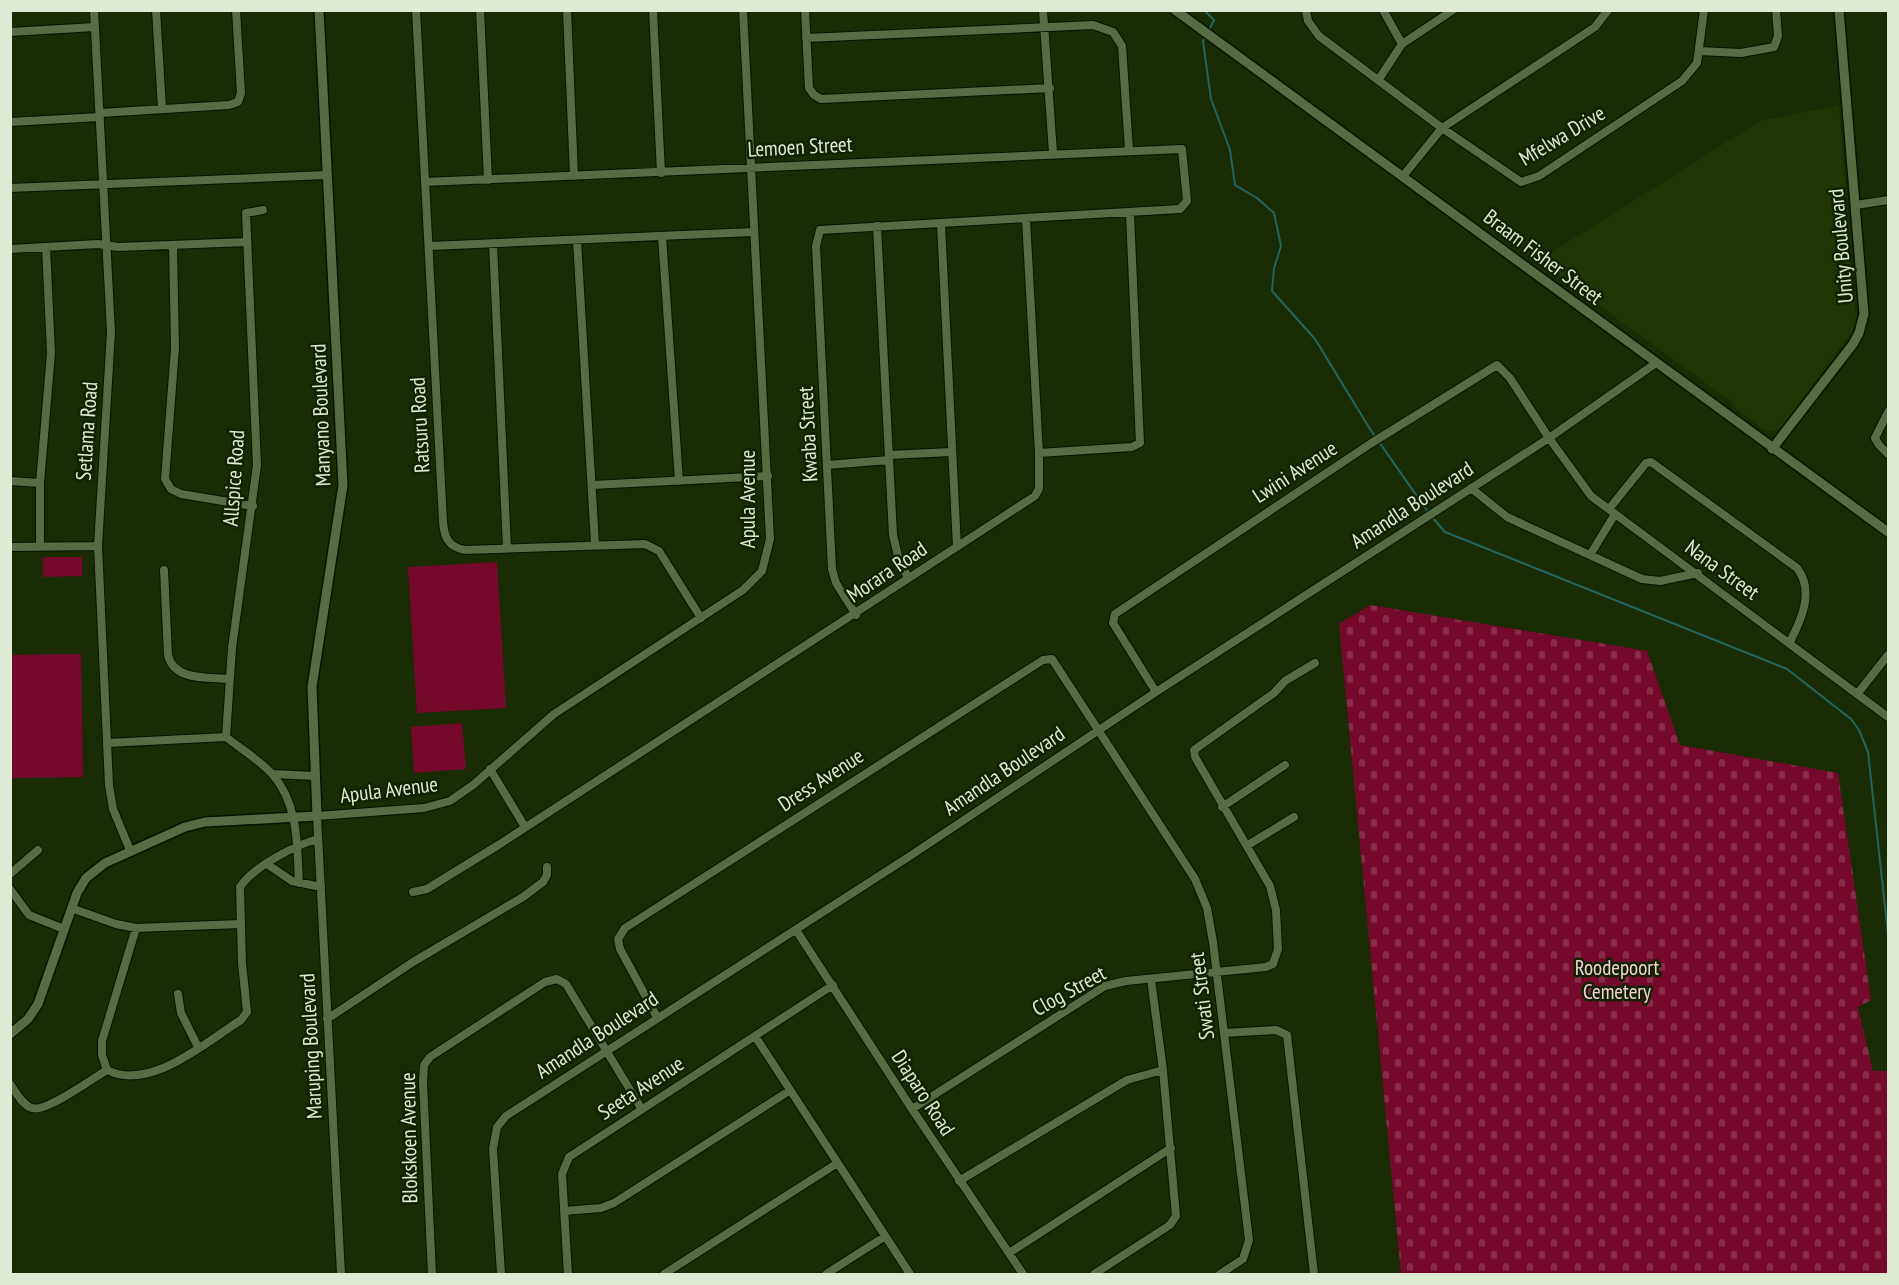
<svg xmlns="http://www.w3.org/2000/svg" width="1899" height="1285" viewBox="0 0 1899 1285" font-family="'PT Sans Narrow',sans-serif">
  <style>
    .built { fill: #213604 }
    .cemetery { fill: url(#cemetery-stones) }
    .green { fill: #74092c }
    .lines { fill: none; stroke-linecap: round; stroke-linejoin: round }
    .stream { stroke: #226662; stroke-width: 2 }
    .minor-casing { stroke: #071300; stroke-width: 10 }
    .tertiary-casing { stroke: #071300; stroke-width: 12 }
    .minor { stroke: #576c43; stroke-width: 8 }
    .tertiary { stroke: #576c43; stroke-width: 9 }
    .labels { text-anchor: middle; stroke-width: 5; stroke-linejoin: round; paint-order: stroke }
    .street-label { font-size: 21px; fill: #deead3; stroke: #120 }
    .park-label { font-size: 21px; fill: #f5d2d6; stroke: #120 }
  </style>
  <defs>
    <pattern id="cemetery-stones" width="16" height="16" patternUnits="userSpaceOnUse" patternTransform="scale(1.5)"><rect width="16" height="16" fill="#74092c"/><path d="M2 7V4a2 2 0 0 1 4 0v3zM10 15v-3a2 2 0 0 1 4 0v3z" fill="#872d4a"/></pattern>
  </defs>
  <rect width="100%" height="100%" fill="#1a2c03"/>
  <!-- built -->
  <path class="built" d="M1839,105L1856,321L1853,331L1779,430L1766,431L1732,406L1733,403L1538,261L1760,121Z"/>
  <!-- cemetery -->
  <path class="cemetery" d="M1370,605L1647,651L1680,745L1838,773L1871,1000L1858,1007L1873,1071H1888V1274H1401L1339,624Z"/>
  <!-- green -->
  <path class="green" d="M82,557V576L43,577V557Z
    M497,562L506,708L417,713L408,567Z
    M81,654L83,777L11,778V655Z
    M462,723L466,769L414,773L411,727Z"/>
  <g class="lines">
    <!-- stream -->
    <path class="stream" d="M1204,10L1214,20L1208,32
      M1206,37L1203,41L1211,99L1230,150L1235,185L1257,198L1274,213L1281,246L1274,268L1272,291L1315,339L1370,429L1428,512
      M1432,517L1445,532L1787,669L1851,719L1859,730L1868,752L1888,934"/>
    <!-- minor casing -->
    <g class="minor-casing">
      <path id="minor" d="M94,10L111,332L98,546L109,785L113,809L130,850
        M156,10L162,108
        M416,10L443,521C444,537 448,547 465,550L645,544L659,551L701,618
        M480,10L488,180
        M567,10L574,176
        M653,10L661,173
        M805,10L809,88L814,95L821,99L1050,88
        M1043,10L1053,153
        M1306,10L1308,21L1319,36L1442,128L1521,182L1539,176L1682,81L1697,63L1704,10
        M1383,10L1402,44
        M10,32L95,27
        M806,38L1093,25L1113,32L1122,46L1129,150
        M1699,51L1741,53L1774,47L1778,36L1776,10
        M1379,79L1402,44L1453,10
        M100,113L229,105L238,102L241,93L236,10
        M10,122L100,117
        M1403,176L1442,128L1595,27L1608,10
        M425,182L1182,149L1187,201L1180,209L820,230L816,246L832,569L836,583L856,615
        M10,188L327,175
        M1856,205L1888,200
        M941,224L957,547
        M877,226L893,535L898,556L908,578
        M662,236L679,481
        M577,240L595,544
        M493,244L507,548
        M173,245L175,348L165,479L171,489L181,494L253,506
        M430,246L753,232
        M10,249L98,244L118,247L247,242
        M1888,412L1875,438L1879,445L1888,454
        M1039,453L1132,447L1140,443L1130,214
        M889,455L951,452
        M827,465L889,460
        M10,481L40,483
        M592,485L768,476
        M1471,488L1507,517L1642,579L1660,581L1698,573
        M1609,509L1646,463L1651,462L1797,568C1815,591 1801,620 1790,642
        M10,547L98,546
        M40,547V483L51,353L46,247
        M1590,555L1615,514
        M164,570L168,655C174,681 207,677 228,679
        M1156,692L1113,623L1115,614L1370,444L1497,365L1510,378L1549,438L1591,496L1888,717
        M1858,693L1888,655
        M226,737L232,648L257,465L246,213L263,210
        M226,737C241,749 261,761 273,775C299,805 297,847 299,883
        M107,743L226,737
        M490,769L525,827
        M273,774L314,776
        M1222,807L1285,765
        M1248,845L1294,817
        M267,864L292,881L321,887
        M10,874L38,850
        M10,889L29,915L64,929
        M413,892L427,889L500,844L1035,496L1039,489V453L1026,219
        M71,908L116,924L136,928L240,924
        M796,930L912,1109L1023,1274
        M178,994L181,1013L198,1047
        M657,1017L620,949L618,939L625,928L1043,660L1052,659L1195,879L1207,908L1213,942L1249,1240L1243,1259L1220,1274
        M327,1019L413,962L523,897L543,882L547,875V867
        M1224,1033L1276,1030L1287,1035L1314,1274
        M755,1036L910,1274
        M107,1070C150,1092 206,1042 241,1020L247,1012L242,963L240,887C253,867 295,845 318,839
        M107,1070L102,1055V1041L136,928
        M10,1084C16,1092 22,1105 32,1108C46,1113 93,1078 107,1070
        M912,1109L1105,986L1126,981L1266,967L1273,964L1278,949L1276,910L1270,886L1195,757L1194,750L1274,693L1285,681L1315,663
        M959,1181L1127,1080L1163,1070
        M564,1211L601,1208L614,1203L789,1091
        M1009,1253L1171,1148
        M341,1274L317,816L424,808L450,801L473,785L554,714L743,590L762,571L770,539L743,10
        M432,1274L423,1082L424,1065L430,1057L545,982L557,979L566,984L641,1108
        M501,1274L493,1149L497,1127L506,1116L910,856L1156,692L1549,438L1656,363
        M568,1274L562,1174L569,1157L833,985
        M664,1274L836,1164
        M826,1274L884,1237
        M1094,1274L1170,1225L1176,1216L1163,1070L1151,979"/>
    </g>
    <!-- tertiary casing -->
    <g class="tertiary-casing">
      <path id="tertiary" d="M1175,10L1888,532
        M1772,449L1853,344L1859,333L1864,314L1839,10
        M10,1034L28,1019L38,1004L77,893L86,878L105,863L185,827L205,822L317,816L312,687L343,485L319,10"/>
    </g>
    <!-- minor -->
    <use href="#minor" class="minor"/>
    <!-- tertiary -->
    <use href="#tertiary" class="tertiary"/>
  </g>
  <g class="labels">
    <!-- street labels -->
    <g class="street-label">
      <text transform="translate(1562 136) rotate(-31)" y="7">Mfelwa Drive</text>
      <text transform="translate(800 147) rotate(-3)" y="7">Lemoen Street</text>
      <text transform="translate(1841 246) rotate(-95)" y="7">Unity Boulevard</text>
      <text transform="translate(1543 257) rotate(37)" y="7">Braam Fisher Street</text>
      <text transform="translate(321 415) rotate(-92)" y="7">Manyano Boulevard</text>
      <text transform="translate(420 425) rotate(-93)" y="7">Ratsuru Road</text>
      <text transform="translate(87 431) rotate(-86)" y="7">Setlama Road</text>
      <text transform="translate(808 434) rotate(-93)" y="7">Kwaba Street</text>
      <text transform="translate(1295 472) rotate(-33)" y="7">Lwini Avenue</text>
      <text transform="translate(234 478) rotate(-86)" y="7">Allspice Road</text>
      <text transform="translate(748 499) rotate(-90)" y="7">Apula Avenue</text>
      <text transform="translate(1412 505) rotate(-33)" y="7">Amandla Boulevard</text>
      <text transform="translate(1722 570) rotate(36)" y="7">Nana Street</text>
      <text transform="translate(887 572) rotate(-34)" y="7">Morara Road</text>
      <text transform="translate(1004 771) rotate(-34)" y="7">Amandla Boulevard</text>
      <text transform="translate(821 780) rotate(-33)" y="7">Dress Avenue</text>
      <text transform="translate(389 790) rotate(-7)" y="7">Apula Avenue</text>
      <text transform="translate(1069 991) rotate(-29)" y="7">Clog Street</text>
      <text transform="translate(1202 996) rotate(-97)" y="7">Swati Street</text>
      <text transform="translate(597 1035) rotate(-33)" y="7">Amandla Boulevard</text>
      <text transform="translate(311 1046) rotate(-93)" y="7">Maruping Boulevard</text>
      <text transform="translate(641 1088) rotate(-33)" y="7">Seeta Avenue</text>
      <text transform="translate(923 1093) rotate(57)" y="7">Diaparo Road</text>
      <text transform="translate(409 1138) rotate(-91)" y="7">Blokskoen Avenue</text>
    </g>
    <!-- park labels -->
    <g class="park-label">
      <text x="1617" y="975">Roodepoort<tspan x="1617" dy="24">Cemetery</tspan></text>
    </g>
  </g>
  <!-- border -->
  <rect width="1899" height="1285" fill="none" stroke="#deead3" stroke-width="24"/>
</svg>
